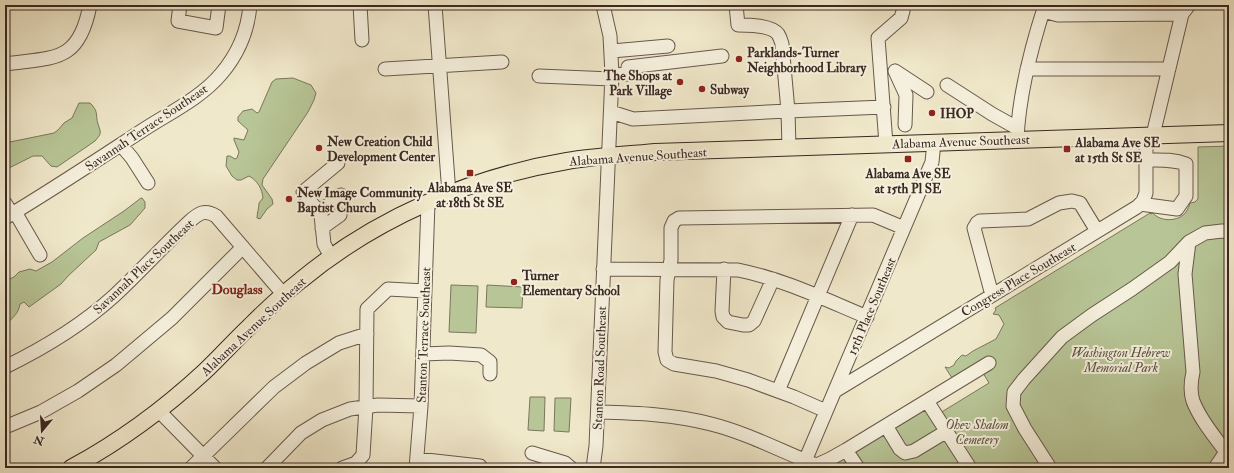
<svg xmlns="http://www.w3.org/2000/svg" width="1234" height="473" viewBox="0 0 1234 473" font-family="'IM FELL Double Pica',serif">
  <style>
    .green { fill: #b8c697; stroke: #79775c }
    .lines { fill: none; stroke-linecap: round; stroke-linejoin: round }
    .minor-casing { stroke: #68584c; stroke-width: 15 }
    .major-casing { stroke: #3a2822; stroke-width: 18 }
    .minor { stroke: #f5f0dd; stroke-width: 13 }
    .major { stroke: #f0e8ca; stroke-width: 16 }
    .poi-dot { fill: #8f2418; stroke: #f5f0dd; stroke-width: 1.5 }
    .labels { text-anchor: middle; stroke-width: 4; stroke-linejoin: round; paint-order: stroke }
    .poi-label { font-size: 13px; font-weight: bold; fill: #3a2822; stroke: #f5f0dd; text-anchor: start }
    .street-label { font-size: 13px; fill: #3a2822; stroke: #f5f0dd }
    .park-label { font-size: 13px; font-style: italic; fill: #5a503f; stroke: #f5f0dd }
    .neighbourhood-label { font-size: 14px; font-weight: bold; fill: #7a1f14; stroke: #f5f0dd }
  </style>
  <rect width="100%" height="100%" fill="#f0e8ca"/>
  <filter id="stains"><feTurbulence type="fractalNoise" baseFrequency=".005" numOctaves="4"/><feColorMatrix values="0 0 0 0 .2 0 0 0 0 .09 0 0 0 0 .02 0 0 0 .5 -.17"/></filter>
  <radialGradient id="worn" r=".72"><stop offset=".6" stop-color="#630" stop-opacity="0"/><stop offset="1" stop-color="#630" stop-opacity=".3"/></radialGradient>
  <!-- green -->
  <path class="green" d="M293,78L311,85L316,93L314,100L308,112L263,179L262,185L272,199L273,204L267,209L260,219L257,218C257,213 259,208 259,203L263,198C262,189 258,181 249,176L241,180H237L232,176L226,166L227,156H230L235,159L237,158L239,152L234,140V138L244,140L248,130L238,121V117L243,111L252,109L257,113L259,112L272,82L276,79Z
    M79,103H90C99,112 95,113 98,124C101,133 102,133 95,141L57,167L51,166L42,156H33L11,167L5,168V143L54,133L58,130L64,123L72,118Z
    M1229,146V468H825L924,407L940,413L989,383L983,373L952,378L945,367L949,368L954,365L956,361L962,355L966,356L973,351L996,339L1004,324L999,315L993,314L996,310L995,308L1150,213L1151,214L1153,213C1160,222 1179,222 1186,212C1188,209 1189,206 1190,203L1195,202L1198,199V147Z
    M141,198H142L145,202V208L130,225L99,242L96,250L68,276L61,284L29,307L24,302L20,304C18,317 9,318 7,326C4,336 13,338 5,352V281L14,277L19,272L30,269L36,271L52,262L83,238L124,211Z
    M451,285L478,286L476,333L449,332Z
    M487,285L523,287L522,308L486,307Z
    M530,397H545L544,431L528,430Z
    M555,398H571L569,432L554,431Z"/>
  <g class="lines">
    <!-- minor casing -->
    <g class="minor-casing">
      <path id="minor" d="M180,5L178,21L216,28L219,5
        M360,5L362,40
        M435,5L449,194
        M736,5L738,25C749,25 771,25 778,34C780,37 781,41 782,44L788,111L884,107
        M1043,11L1058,15L1182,14
        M612,51L668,46
        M5,64C55,57 79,63 90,5
        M385,69L502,62
        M1027,69H1169
        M895,71L906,95L905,125
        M895,71L927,92
        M612,75L628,74V67L722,56
        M539,76L612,79
        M947,85L992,114L1017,128
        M611,112L633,119L788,111L789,148
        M1153,135L1182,14L1189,5
        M1017,139C1019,94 1031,48 1045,5
        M886,144L878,38L901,18L903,11V5
        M121,145L132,158L148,183
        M5,203L12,214
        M1140,204L1177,209L1186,196V164C1173,159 1160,160 1147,160
        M15,212L40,255
        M321,215L322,210L341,195
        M5,218C52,190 97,160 143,130C169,113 201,98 221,74C238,54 248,30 250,5
        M322,228L340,215
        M1189,242L1185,274L1193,372C1191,381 1190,392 1193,401C1200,419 1214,436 1226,452
        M331,257L324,244L321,215L303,192L338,163
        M603,269L738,270C783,279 824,299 867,317
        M724,269L722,311L723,317L728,322L743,325H749L754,321L773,279
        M992,295L974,228L977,223L980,221L1028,219L1059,203L1072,201L1080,203L1097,231
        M423,354L449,353L481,355L490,362V374
        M5,367C44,348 82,325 114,296C140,272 164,245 190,221C199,213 205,209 216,216L284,295
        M778,391L852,215
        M835,391L1137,207L1143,201L1146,193V135
        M927,401L970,468
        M158,410L215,468
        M826,411L794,397L748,380L716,371L674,364L667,360L665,352L667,280L671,260V228L674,221L679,218L873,215L904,228
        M598,412C635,413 674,414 711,424C747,433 781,451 816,465L818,468
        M886,426L900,449L905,453L914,451L947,431
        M5,427L41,412L78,391L116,365L172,318L243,247
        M846,450L858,468
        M532,453L565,463L571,468
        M417,459L480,466
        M191,468L274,387L306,363L339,343L367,334
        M267,468L301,433L322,420L350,409L378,405L421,406
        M342,468L356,463L363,455L366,407L367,309L388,289L425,291
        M416,468L421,406L428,203
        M593,468L596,446L612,75L610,36L603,5
        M802,468L932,162L934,142
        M810,468L830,459L846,450L989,363
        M1050,468L1025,429L1013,406L1014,392L1024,379L1062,337L1092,315L1132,289L1170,262L1189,242L1205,233L1222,231L1229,232
        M1215,468L1226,452L1229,450"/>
    </g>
    <!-- major casing -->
    <g class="major-casing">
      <path id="major" d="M71,468C119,442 164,409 204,372C220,357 234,341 250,326C266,310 283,294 301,280C376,218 471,177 567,161C596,156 626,155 655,152L1229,133"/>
    </g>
    <!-- minor -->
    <use href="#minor" class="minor"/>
    <!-- major -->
    <use href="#major" class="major"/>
  </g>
  <!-- markers -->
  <g class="poi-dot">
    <circle cx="739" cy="59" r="4"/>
    <circle cx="680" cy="82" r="4"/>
    <circle cx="702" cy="89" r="4"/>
    <circle cx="932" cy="113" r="4"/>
    <circle cx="319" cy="148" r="4"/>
    <rect x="1063" y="145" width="8" height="8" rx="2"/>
    <rect x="904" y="155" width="8" height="8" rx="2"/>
    <rect x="466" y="169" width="8" height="8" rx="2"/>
    <circle cx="289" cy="199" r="4"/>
    <circle cx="514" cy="282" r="4"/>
  </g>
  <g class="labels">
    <!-- poi labels -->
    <g class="poi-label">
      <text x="747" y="57">Parklands-Turner<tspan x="747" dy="15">Neighborhood Library</tspan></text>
      <text x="672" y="80" text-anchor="end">The Shops at<tspan x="672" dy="15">Park Village</tspan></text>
      <text x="710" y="94">Subway</text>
      <text x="940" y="118">IHOP</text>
      <text x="327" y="146">New Creation Child<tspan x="327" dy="15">Development Center</tspan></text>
      <text x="1075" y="147">Alabama Ave SE<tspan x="1075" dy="15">at 15th St SE</tspan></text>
      <text x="908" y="178" text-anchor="middle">Alabama Ave SE<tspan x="908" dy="15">at 15th Pl SE</tspan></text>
      <text x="470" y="192" text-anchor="middle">Alabama Ave SE<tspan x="470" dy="15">at 18th St SE</tspan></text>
      <text x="297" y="197">New Image Community<tspan x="297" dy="15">Baptist Church</tspan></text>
      <text x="522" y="280">Turner<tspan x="522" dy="15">Elementary School</tspan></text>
    </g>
    <!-- street labels -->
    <g class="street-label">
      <text transform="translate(146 127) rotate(-34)" y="5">Savannah Terrace Southeast</text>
      <text transform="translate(961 141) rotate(-2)" y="5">Alabama Avenue Southeast</text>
      <text transform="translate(638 156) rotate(-4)" y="5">Alabama Avenue Southeast</text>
      <text transform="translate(143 266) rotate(-43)" y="5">Savannah Place Southeast</text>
      <text transform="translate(1018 279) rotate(-31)" y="5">Congress Place Southeast</text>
      <text transform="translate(871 306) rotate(-67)" y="5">15th Place Southeast</text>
      <text transform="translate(253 326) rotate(-43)" y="5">Alabama Avenue Southeast</text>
      <text transform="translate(423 335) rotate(-88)" y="5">Stanton Terrace Southeast</text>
      <text transform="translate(599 368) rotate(-88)" y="5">Stanton Road Southeast</text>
    </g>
    <!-- park labels -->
    <g class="park-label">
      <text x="1121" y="357">Washington Hebrew<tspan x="1121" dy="15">Memorial Park</tspan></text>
      <text x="977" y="429">Ohev Shalom<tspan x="977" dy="15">Cemetery</tspan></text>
    </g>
    <!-- neighbourhood labels -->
    <g class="neighbourhood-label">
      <text x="237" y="294">Douglass</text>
    </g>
  </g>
  <!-- margin -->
  <rect width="1234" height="473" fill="none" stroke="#f0e8ca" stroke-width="20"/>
  <rect x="6" y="6" width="1222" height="461" fill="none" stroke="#3a2822" stroke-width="2"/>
  <rect x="10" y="10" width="1214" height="453" fill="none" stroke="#3a2822"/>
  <!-- north arrow -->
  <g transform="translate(42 431) rotate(198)" stroke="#f5f0dd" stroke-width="3" paint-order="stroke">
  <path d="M0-3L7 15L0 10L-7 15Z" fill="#3a2822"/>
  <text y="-6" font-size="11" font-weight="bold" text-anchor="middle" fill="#3a2822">N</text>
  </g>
  <rect width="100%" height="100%" filter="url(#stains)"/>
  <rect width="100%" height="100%" fill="url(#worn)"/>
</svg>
